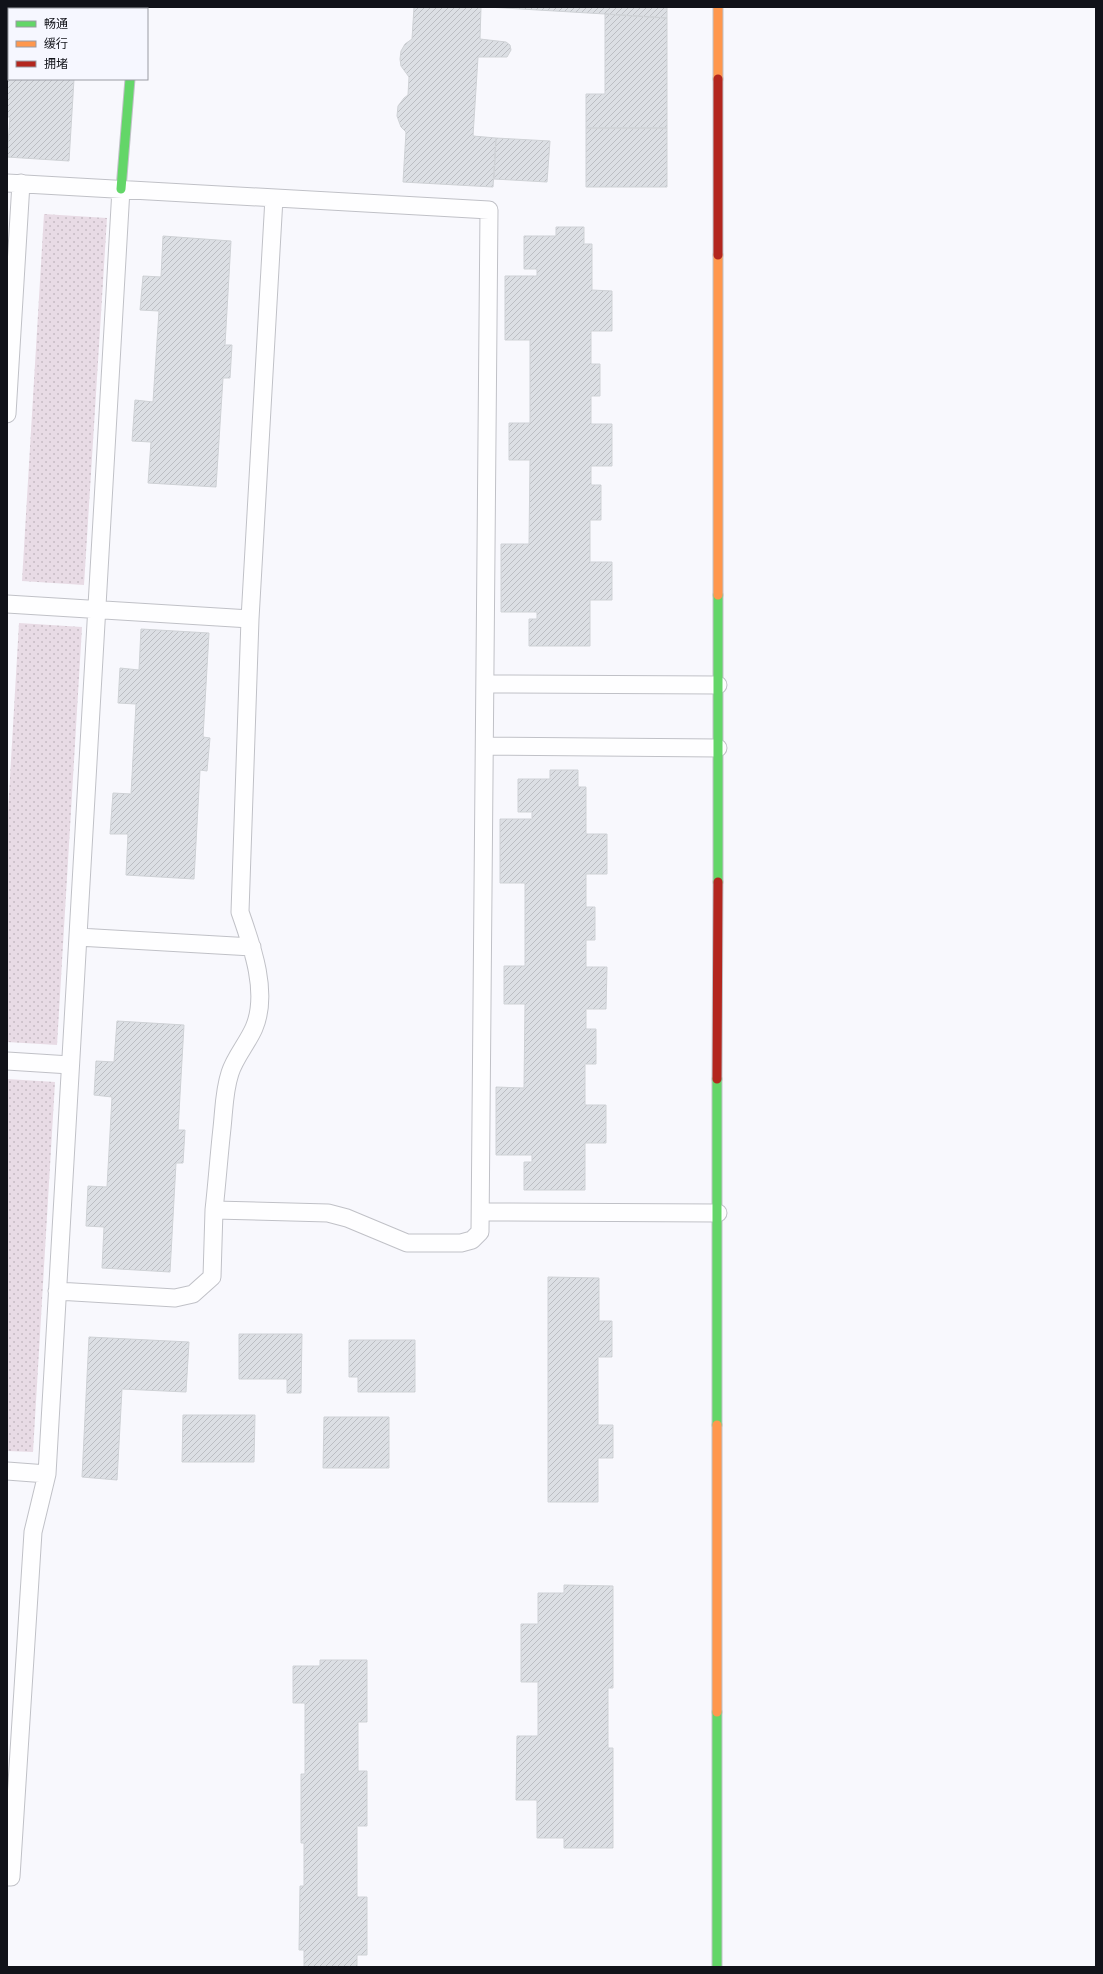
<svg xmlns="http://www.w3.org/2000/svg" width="1103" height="1974" viewBox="0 0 1103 1974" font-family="'Roboto Condensed','Noto Sans SC',sans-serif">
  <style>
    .grass { fill: url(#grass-dots) }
    .building { fill: url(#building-hatch); stroke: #cfd2d6 }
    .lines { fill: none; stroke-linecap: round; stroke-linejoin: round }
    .lane-casing { stroke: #c0c1c7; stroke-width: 19 }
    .street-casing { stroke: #c0c1c7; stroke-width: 24 }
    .fast-casing { stroke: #c0c1c7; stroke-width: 11 }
    .slow-casing { stroke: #c0c1c7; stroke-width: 11 }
    .jam-casing { stroke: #c0c1c7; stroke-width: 11 }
    .lane { stroke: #fefeff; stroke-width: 17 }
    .street { stroke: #fefeff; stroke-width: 22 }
    .fast { stroke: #63d668; stroke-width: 9 }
    .slow { stroke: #ff974d; stroke-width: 9 }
    .jam { stroke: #b3261e; stroke-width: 9 }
  </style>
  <defs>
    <pattern id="grass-dots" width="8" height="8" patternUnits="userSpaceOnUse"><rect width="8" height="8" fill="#e8dbe5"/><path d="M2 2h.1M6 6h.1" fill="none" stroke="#c6bbc4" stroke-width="1.8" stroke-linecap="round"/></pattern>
    <pattern id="building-hatch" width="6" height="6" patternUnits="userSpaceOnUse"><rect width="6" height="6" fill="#dcdfe4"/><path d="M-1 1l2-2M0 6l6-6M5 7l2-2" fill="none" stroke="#bcbec3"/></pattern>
  </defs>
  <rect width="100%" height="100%" fill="#f8f8fd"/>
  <!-- grass -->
  <path class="grass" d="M44,214L107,218L84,585L22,581Z
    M19,623L82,627L57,1045L7,1042V829Z
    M7,1079L55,1082L33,1452L7,1451Z"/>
  <!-- building -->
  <path class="building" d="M17,7H78V9H16Z
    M414,7H481L480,39L506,42L510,45L511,50L507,57H478L473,136L496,138L493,187L403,182L406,132L401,127L397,116L398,106L404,98L408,95L409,77L401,66L400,59L401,51L405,44L412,39Z
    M487,7H667V18L605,14Z
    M605,14L667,18V128H586V94H605Z
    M7,45H9V79H74L69,161L7,157L10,117H7Z
    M586,128H667V187H586Z
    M496,138L550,141L547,182L494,179Z
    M556,227H584V244H592V290L612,291V331H591V364H600V396H591V424H612V466H591V485H601V520H590V562H612V600H590V646H529V619H537V612H501V544H529L530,460H509V423H530V340H505V276H537V269H524V236H556Z
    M163,236L231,241L225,345H232L230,378H223L216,487L148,483L151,442L132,441L135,400L153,402L159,311L140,310L143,276L161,277Z
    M141,629L209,633L203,737L210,738L207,771L200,770L194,879L126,875L128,834H110L113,793L131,794L136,704L118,703L120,668L139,670Z
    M550,770H578V787H586V834H607V874H586V907H595V940H586V967H607L606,1009H586V1029H596V1064H585V1105H606V1143H585V1190H524V1162H532V1155H496V1087L524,1088L525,1004H504V966H525V883H500V819H532V812H518V779H550Z
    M117,1021L184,1025L178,1130H185L183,1163H176L170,1272L102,1268L104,1227L86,1226L88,1186L107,1187L112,1097L94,1095L96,1061L114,1062Z
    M548,1277L599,1278V1321H612V1357H598V1425H613V1458H598V1502H548Z
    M239,1334H302L301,1393H287V1379H239Z
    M89,1337L189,1342L186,1392L122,1389L117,1480L82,1477Z
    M349,1340H415V1392H358V1377H349Z
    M183,1415H255L254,1462H182Z
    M324,1417H389V1468H323Z
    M564,1585L613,1586V1688H608V1748H613V1848H564V1838H537V1800H516L517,1736H538V1682H521V1624H538V1593H564Z
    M320,1660H367V1722H358V1771H367V1826H357V1897H367V1955H357V1967H304V1950H299L300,1886H304V1843H301V1774H305V1703H293V1666H320Z"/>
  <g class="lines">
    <!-- lane casing -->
    <g class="lane-casing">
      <path id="lane" d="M7,183L489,210L480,1232L472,1240L461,1243H407L347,1218L328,1213L214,1210L212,1277L193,1294L175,1298L57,1291
        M7,414L21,183
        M7,604L250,619
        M485,684L718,685
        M485,746L718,748
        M78,937L252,947
        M7,1061L70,1065
        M214,1210C217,1183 219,1155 222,1128C224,1110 224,1091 230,1073C235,1057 247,1044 254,1028C269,993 252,946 240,912L250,619L274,198
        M481,1212L718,1213
        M7,1471L47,1474
        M7,1877H11L33,1532L47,1474L121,189"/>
    </g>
    <!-- street casing -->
    <g class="street-casing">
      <path id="street" d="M136,9V7"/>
    </g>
    <!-- fast casing -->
    <g class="fast-casing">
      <path id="fast" d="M121,189L130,79
        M718,882V595
        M717,1425V1079
        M717,1967V1712"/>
    </g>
    <!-- slow casing -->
    <g class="slow-casing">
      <path id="slow" d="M718,79V7
        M718,595V255
        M717,1712V1425"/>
    </g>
    <!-- jam casing -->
    <g class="jam-casing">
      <path id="jam" d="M718,255V79
        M717,1079L718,882"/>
    </g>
    <!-- lane -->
    <use href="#lane" class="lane"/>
    <!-- street -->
    <use href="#street" class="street"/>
    <!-- fast -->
    <use href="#fast" class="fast"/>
    <!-- slow -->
    <use href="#slow" class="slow"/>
    <!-- jam -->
    <use href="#jam" class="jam"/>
  </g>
  <!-- border -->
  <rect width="1103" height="1974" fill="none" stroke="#111219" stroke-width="16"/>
  <!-- legend -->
  <rect x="8" y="8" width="140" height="72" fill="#f6f7ff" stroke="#9a9ba3"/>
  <rect x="16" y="21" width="20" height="6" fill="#63d668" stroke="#9a9ba3"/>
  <text x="44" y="28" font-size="12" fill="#111219">畅通</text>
  <rect x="16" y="41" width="20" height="6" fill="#ff974d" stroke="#9a9ba3"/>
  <text x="44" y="48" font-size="12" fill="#111219">缓行</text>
  <rect x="16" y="61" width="20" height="6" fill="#b3261e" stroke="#9a9ba3"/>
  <text x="44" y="68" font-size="12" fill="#111219">拥堵</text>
</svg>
